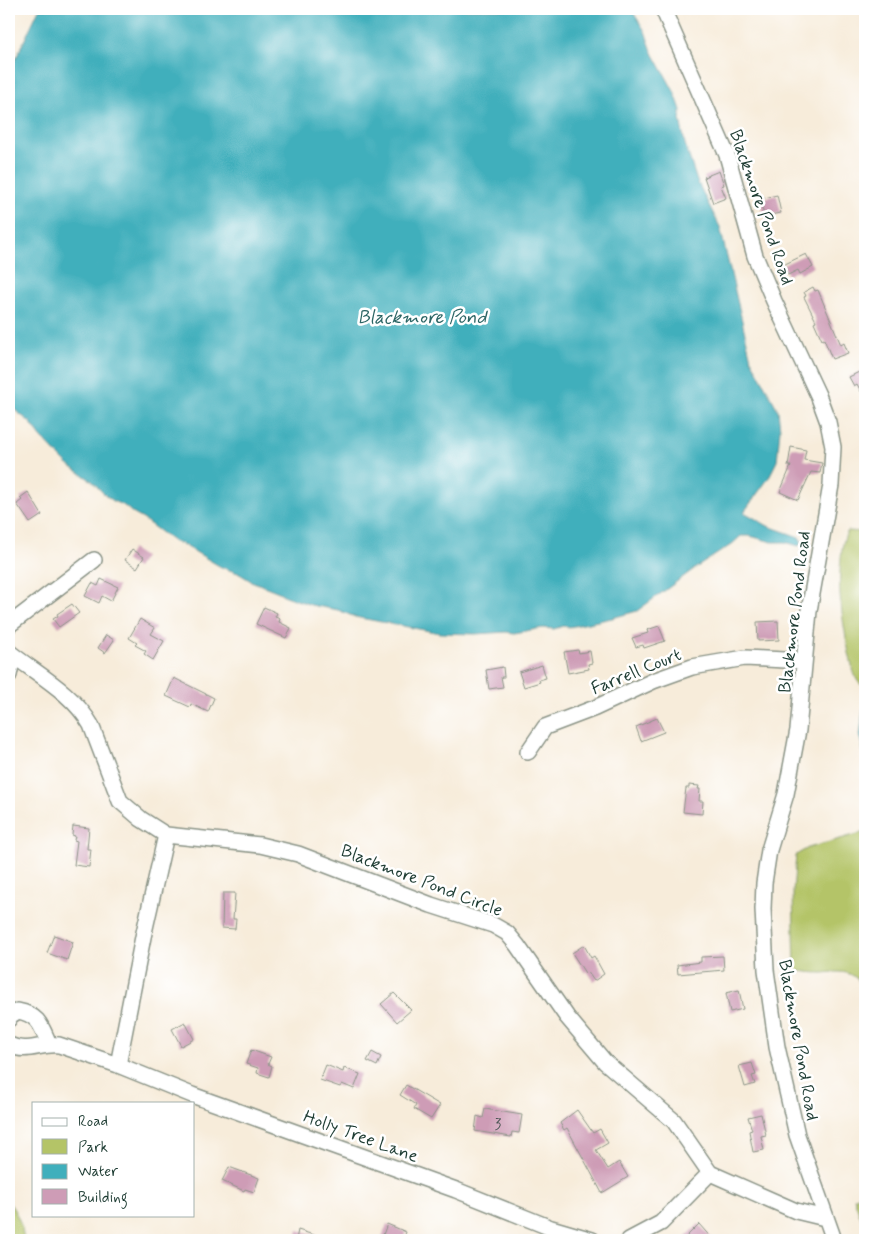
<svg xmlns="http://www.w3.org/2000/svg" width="874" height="1249" viewBox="0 0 874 1249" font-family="Mynerve,sans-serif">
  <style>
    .green { fill: #b4c467; stroke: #6a804e }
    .water { fill: #40afbc; stroke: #307678 }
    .building { fill: #ce9cb6 }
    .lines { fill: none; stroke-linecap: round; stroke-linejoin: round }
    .minor-casing { stroke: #8b9487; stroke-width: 18 }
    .minor { stroke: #fff; stroke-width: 15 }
    .labels { text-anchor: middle; stroke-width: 5; stroke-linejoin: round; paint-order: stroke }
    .number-label { font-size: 15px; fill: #4b5554 }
    .street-label { font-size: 18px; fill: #1f3d34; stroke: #fff }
    .water-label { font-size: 19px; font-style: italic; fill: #2b6564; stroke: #fff }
  </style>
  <rect width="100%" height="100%" fill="#fff"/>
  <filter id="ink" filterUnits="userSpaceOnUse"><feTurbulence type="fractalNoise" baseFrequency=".02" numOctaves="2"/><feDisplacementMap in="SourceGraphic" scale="10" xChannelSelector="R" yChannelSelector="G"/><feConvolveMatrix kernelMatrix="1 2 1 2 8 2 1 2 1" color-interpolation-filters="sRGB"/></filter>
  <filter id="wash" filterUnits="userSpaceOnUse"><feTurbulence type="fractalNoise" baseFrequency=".0096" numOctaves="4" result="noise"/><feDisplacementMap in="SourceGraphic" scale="20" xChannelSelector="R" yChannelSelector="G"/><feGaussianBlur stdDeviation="1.12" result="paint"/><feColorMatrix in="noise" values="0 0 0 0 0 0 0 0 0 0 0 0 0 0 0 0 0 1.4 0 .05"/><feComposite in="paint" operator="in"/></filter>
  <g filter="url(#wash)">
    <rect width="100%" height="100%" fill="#f7ecda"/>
    <!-- green -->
    <path class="green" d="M848,531L865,532V687C862,686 859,683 857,680C850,668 841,611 840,595C839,583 840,539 848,531Z
      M865,832V991C855,970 843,971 823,973C814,973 804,972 795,970L793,892L796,855L808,848Z
      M865,1192V1230L854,1198Z
      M9,1202C18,1215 22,1224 24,1240H9Z"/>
    <!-- water -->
    <path class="water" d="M39,9H631L645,31L652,51L675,93L681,110L680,119L685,144L697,181L720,227L751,359L778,410L780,429L777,461L768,479L744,512L768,526L799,537L802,542L799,546L785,542H772L750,536H741L731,545L694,569L637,611L612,618L569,627L563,626L554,629L543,628L514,633L506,632L475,634L440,633L355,617L338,610L311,605L285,596L279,592L251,581L238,573L221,567L182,544L174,542L143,519L134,514L123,505L115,502L105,495L92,481L67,464L41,437L30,422L16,411L9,401V73Z
      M865,707V759L860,737L863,709Z"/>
    <g id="blocks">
      <!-- building -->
      <path class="building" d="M719,171L724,185L721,186L726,198L713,203L704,177Z
        M777,195L781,213L764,216L760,199Z
        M806,254L813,267L800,274L798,270L788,275L783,265Z
        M813,287L815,291L818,290L841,345L844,343L848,353L832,359L824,339L822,340L814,322L816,321L804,297L806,296L804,292Z
        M865,369V399L857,384L854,386L849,377Z
        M791,447L806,450L804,460L822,463L820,473L811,472L798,500L780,492L791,466H788Z
        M28,492L42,515L30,523L17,504L22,500L20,498Z
        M132,549L144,557L137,568L125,560Z
        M101,579L118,587L111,601L102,596L99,603L85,596L92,583L98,586Z
        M72,604L79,613L59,627L53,619L58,616L57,614Z
        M264,607L277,613L275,617L280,619L279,622L291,628L286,638L256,624Z
        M140,619L155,628L151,634L164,641L153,660L144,654L146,651L135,645L137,643L129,638Z
        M778,621L779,640L758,641L757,622Z
        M659,626L665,641L644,648L643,645L636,647L632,638L648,633L647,630Z
        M106,635L114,640L105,653L98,648Z
        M578,650L579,653L590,651L592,663L588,664L589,669L568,673L564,652Z
        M542,665L546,678L539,680L540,682L524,687L519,672Z
        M503,667L504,677H501L503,687L489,689L486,670Z
        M174,678L214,698L208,712L191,704L190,707L166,696Z
        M657,718L664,732L641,741L636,727Z
        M689,785L699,786L698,789H700L699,801H703L702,814L683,812L686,788H689Z
        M73,826L89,828L87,849H91L89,867L74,865L77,841L74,840L75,836L72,835Z
        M223,893H235L233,919H236L235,929L222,928Z
        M54,935L73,942L67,960L47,953Z
        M584,945L591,958L594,956L604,974L594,981L587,971L585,973L572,953Z
        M723,956L724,970L678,974L677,965L701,962V957Z
        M739,990L743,1009L730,1012L726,993Z
        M394,993L411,1010L397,1022L381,1004Z
        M185,1022L194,1039L181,1046L172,1029Z
        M251,1050L271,1057L268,1064L272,1066L269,1077L257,1073L258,1068L246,1064Z
        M372,1052L381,1057L377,1066L367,1061Z
        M752,1063L756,1075L752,1076L755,1084L745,1087L739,1066Z
        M326,1065L343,1072L344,1068L360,1074L354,1089L342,1084L340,1087L320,1080Z
        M406,1085L440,1105L431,1119L414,1109L416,1105L400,1095Z
        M485,1109L522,1115L519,1133L512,1132L511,1137L475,1131L477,1116L483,1118Z
        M577,1110L593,1133L600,1129L608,1143L596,1150L608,1169L619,1162L628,1177L602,1193L567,1128L564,1130L560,1123Z
        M761,1114L766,1135L761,1136L764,1150L753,1152L749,1131L752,1130L748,1117Z
        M229,1167L259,1178L254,1192L245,1189L244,1191L222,1181Z
        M387,1224L406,1232L403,1240H381Z
        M699,1224L713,1240H683Z
        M298,1230L323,1238V1240H296Z"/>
    </g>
  </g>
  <g filter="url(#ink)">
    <use href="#blocks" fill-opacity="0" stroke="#8b9487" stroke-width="1"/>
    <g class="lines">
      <!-- minor casing -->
      <g class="minor-casing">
        <path id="minor" d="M663,9L727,155L755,256L774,301L818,395L828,422L833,447L831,485L809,611L798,730L786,794L769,850L764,883L763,909L766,970L777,1047L797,1135L834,1240
          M9,625L94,560
          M9,652C38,675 72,692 91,725L120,801L141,819L166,835L260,845L298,854L431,905L493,925L507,933L517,945L567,1017L605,1062L674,1121L710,1173L796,1211L825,1218
          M9,675L13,656
          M528,752L545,727L595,708L653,681L692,667L745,658L804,661
          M9,1019L10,1016L18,1011C39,1015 41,1026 49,1044
          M9,1045C28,1054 40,1043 59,1045L118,1065L192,1095L456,1190L551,1228L592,1240
          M118,1065L143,937L166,835
          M629,1240L661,1223L710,1173"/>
      </g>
      <!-- minor -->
      <use href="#minor" class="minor"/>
    </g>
  </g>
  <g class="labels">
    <!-- number labels -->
    <g class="number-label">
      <text x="498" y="1129">3</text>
    </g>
    <!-- street labels -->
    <g class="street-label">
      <text transform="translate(762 207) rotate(71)" y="6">Blackmore Pond Road</text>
      <text transform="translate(794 612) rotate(-83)" y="6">Blackmore Pond Road</text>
      <text transform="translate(636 671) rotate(-22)" y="6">Farrell Court</text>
      <text transform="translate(422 880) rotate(21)" y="6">Blackmore Pond Circle</text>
      <text transform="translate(799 1040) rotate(80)" y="6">Blackmore Pond Road</text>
      <text transform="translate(361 1136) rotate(20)" y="6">Holly Tree Lane</text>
    </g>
    <!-- water labels -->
    <g class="water-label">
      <text x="422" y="323">Blackmore Pond</text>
    </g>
  </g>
  <!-- margin -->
  <rect width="874" height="1249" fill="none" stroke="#fff" stroke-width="30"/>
  <!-- legend -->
  <rect x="32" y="1102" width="162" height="115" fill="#ffffff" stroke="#a5b1ae"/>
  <rect x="42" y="1118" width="25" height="8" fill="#ffffff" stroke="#a5b1ae"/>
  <text x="78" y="1126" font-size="15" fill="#1f3d34">Road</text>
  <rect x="42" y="1139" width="25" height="15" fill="#b4c467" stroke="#a5b1ae"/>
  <text x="78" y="1152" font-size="15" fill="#1f3d34">Park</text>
  <rect x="42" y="1164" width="25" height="15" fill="#40afbc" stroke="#a5b1ae"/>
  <text x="78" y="1176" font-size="15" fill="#1f3d34">Water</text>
  <rect x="42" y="1189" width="25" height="15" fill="#ce9cb6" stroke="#a5b1ae"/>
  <text x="78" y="1202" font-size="15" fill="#1f3d34">Building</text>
</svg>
